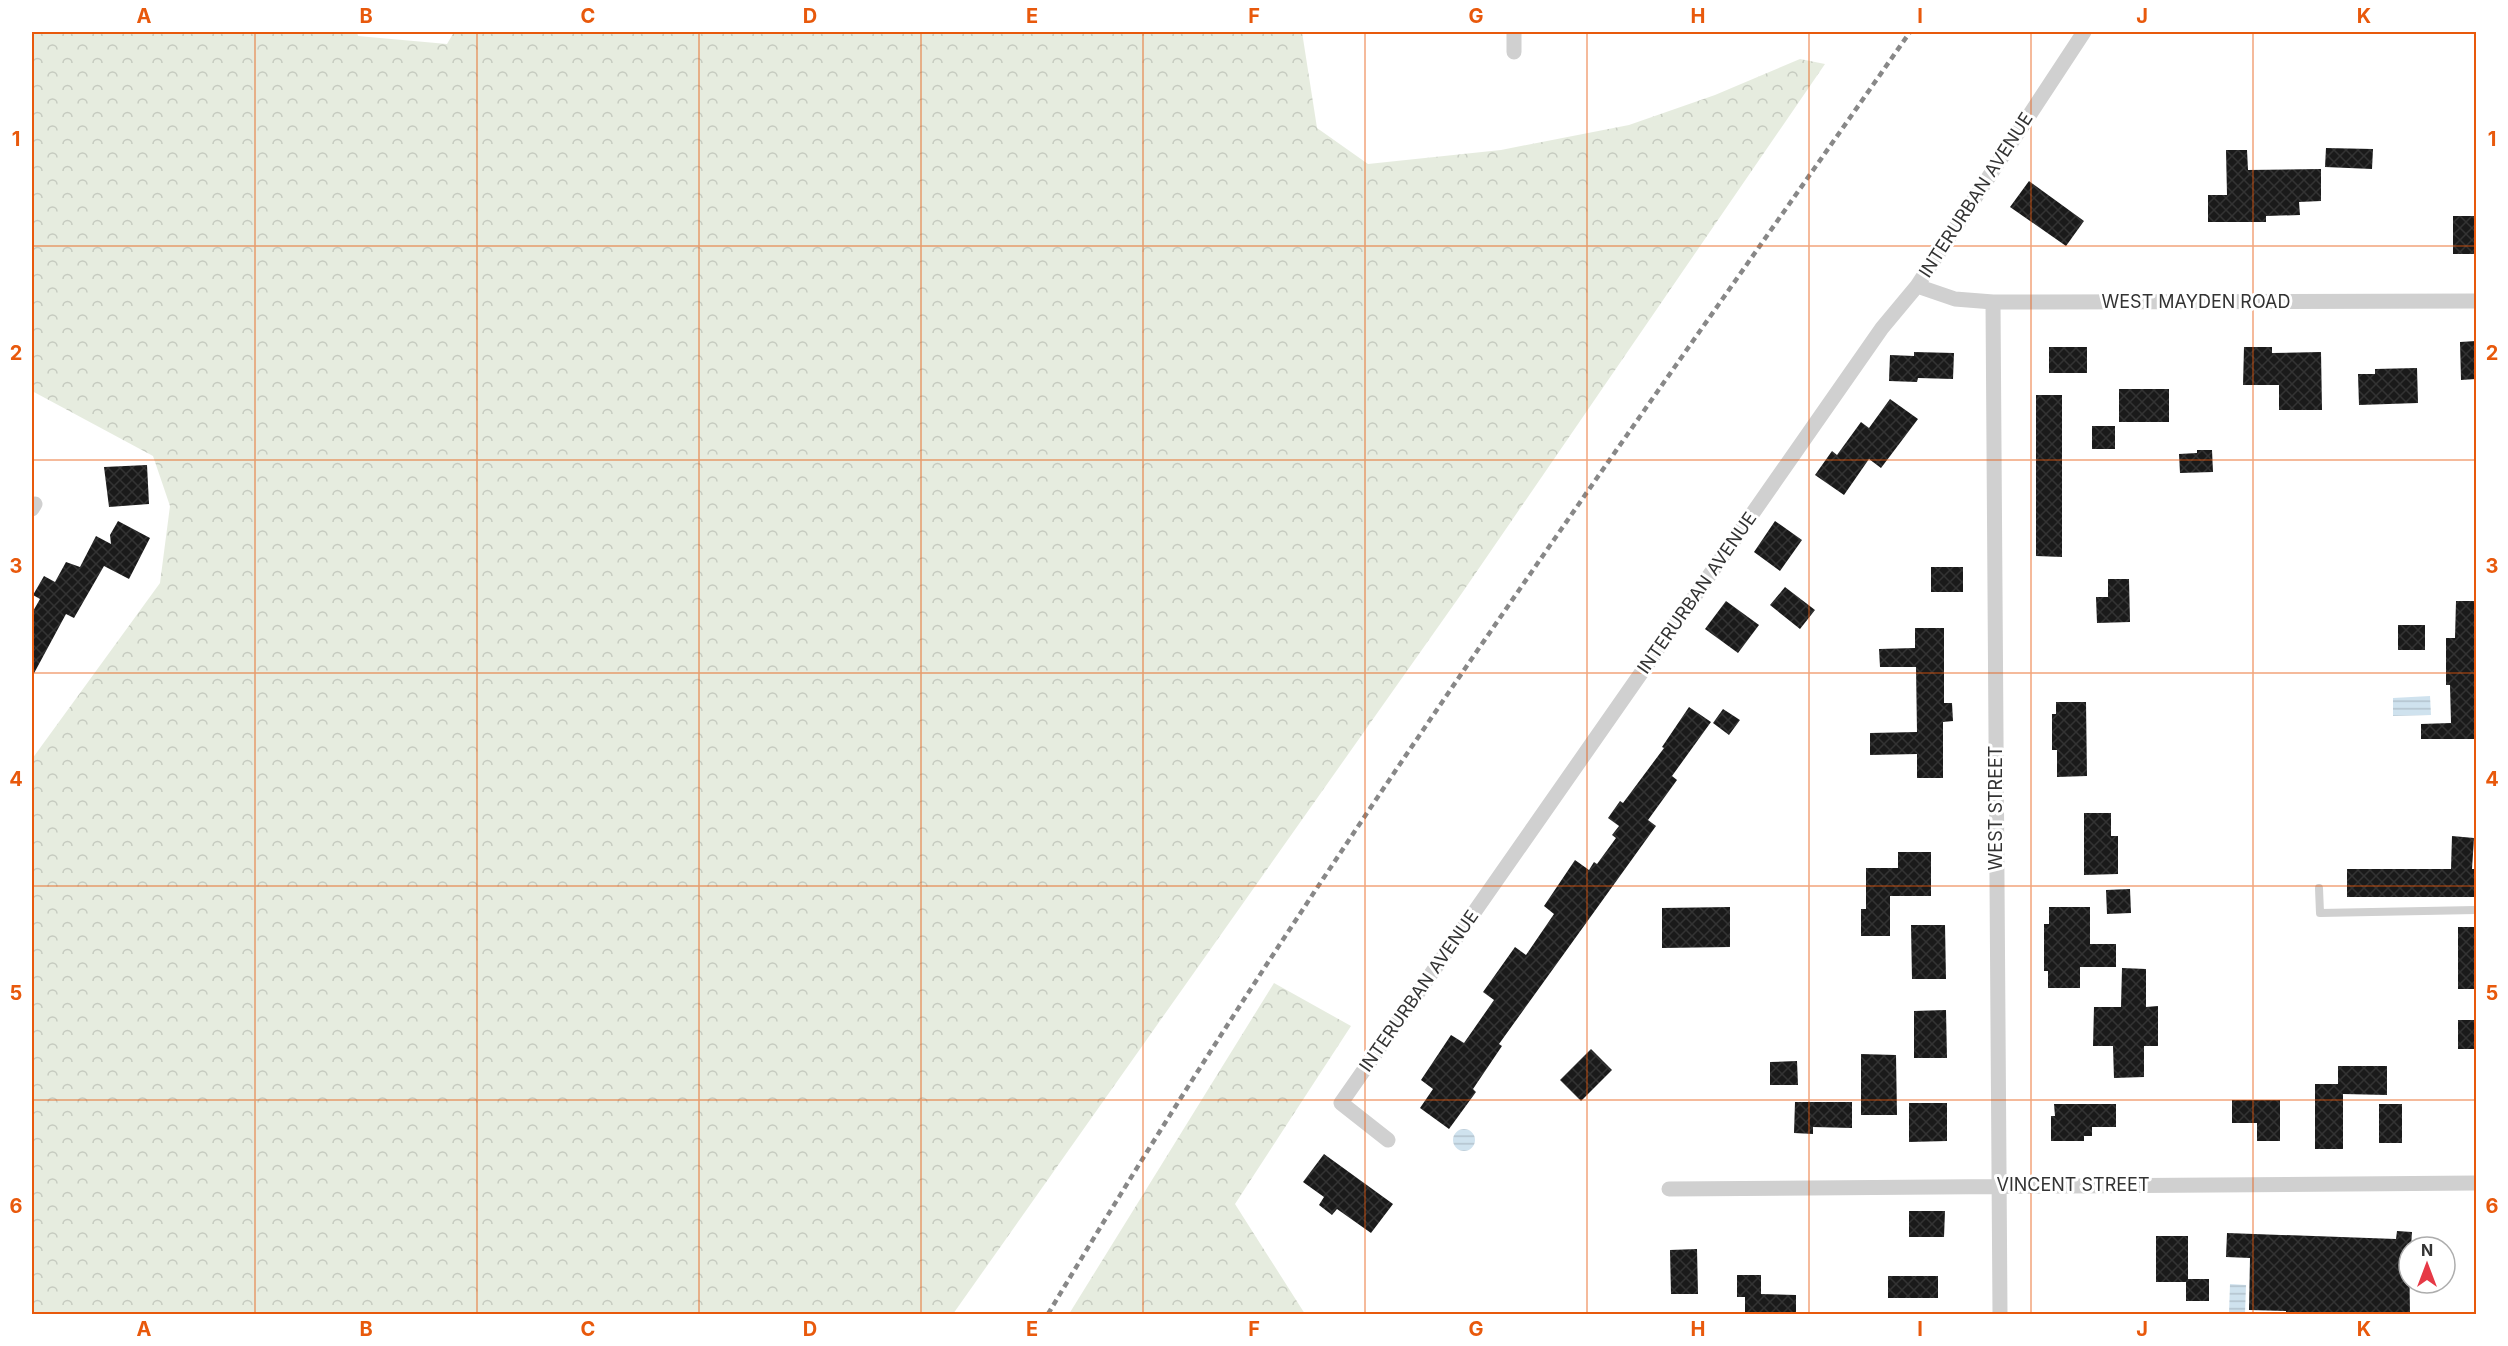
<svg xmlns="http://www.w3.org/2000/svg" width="2508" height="1346" viewBox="0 0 2508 1346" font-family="Inter,sans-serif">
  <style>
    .forest { fill: url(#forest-crowns) }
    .water { fill: url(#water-rules) }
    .building { fill: url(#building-cross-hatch) }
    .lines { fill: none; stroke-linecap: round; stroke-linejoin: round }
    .service { stroke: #d0d0d0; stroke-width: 8 }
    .minor { stroke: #d0d0d0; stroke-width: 15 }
    .rail { stroke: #888; stroke-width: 4.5; stroke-dasharray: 6 4.5; stroke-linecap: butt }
    .grid { fill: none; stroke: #e8590c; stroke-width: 1.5; stroke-opacity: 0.55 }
    .labels { text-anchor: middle; stroke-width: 6; stroke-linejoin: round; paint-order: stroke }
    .street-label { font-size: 18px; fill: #333; stroke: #fff }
    .neatline { fill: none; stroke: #e8590c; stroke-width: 2 }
    .grid-label { font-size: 20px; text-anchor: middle; font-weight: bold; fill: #e8590c }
  </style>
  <defs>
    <pattern id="forest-crowns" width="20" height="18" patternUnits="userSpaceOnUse" patternTransform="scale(1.5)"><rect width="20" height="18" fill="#e6ecdf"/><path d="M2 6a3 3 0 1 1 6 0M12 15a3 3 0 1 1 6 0" fill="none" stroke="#c6cbc0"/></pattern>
    <pattern id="water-rules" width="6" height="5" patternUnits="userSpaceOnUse" patternTransform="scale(1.5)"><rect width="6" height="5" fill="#cfe2ee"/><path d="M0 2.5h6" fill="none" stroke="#b2c2cd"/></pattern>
    <pattern id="building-cross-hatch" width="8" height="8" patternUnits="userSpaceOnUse" patternTransform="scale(1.5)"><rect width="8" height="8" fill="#1a1a1a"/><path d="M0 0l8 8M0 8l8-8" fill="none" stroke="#333"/></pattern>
  </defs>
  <rect width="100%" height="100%" fill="#fff"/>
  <!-- forest -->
  <path class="forest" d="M32,32H357L358,36L447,44L454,32H1302L1317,128L1368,164L1501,150L1629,125L1715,95L1800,59L1825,64L1462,593L953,1314H32V759L160,583L170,506L153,456L32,391Z
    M1274,983L1351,1026L1235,1204L1305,1314H1069Z"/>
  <!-- water -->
  <path class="water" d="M2430,696L2431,715L2393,716V698Z
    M1453 1140a11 11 0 1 1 22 0a11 11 0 1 1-22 0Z
    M2230,1284L2246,1285L2245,1314H2229Z"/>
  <!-- building -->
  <path class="building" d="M2326,148L2373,149L2372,169L2325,167Z
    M2226,150H2247L2248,170L2321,169V201L2299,202L2300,215L2266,216V222H2208V195H2227Z
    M2029,181L2084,221L2066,246L2010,207Z
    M2453,216H2476V254H2453Z
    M2476,341V379L2461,380L2460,342Z
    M2049,347H2087V373H2049Z
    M2244,347H2272V353L2321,352L2322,410H2279V385H2243Z
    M1914,352L1954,353L1953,379L1918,378L1917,382L1889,381L1890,355L1914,356Z
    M2417,368L2418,403L2359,405L2358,374H2375V369Z
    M2119,389H2169V422H2119Z
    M2036,395H2062V557L2036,556Z
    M1890,399L1918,419L1881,468L1869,459L1844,495L1815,475L1832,451L1837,455L1861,422L1869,428Z
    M2092,426H2115V449H2092Z
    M2197,450H2212L2213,472L2180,473L2179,454L2197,453Z
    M147,465L149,504L109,507L104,467Z
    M118,521L150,538L129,579L104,566L74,618L66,614L32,677V613L40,599L33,595L44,576L55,582L66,562L80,567L96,536L111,544L110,535Z
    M1775,521L1802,540L1780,571L1754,552Z
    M1931,567H1963V592H1931Z
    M2108,579H2129L2130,622L2097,623L2096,597H2108Z
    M1785,587L1815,610L1800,629L1770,605Z
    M1726,601L1759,625L1738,653L1705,629Z
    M2456,601H2476V739H2421V724L2451,723L2450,685H2446V638H2455Z
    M2398,625H2425V650H2398Z
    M1915,628H1944V703H1952L1953,721L1943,722V778H1917V754L1870,755V733L1917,732L1916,667H1880L1879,649L1915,648Z
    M2056,702H2086L2087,776L2057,777V750H2052V714H2056Z
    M1689,707L1711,722L1672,776L1677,780L1648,820L1656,826L1499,1044L1502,1046L1473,1089L1476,1092L1449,1129L1420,1108L1433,1089L1421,1080L1451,1035L1464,1043L1494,1000L1483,992L1515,947L1526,955L1554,914L1544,906L1575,860L1589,870L1594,862L1597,864L1616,838L1612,835L1619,826L1608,818L1620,801L1623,803L1664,748L1662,747Z
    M1723,709L1740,720L1729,735L1713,723Z
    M2084,813H2111V836H2118V874L2084,875Z
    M2452,836L2474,838L2472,869H2476V897H2347V869H2451Z
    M1898,852H1931V896H1890V936H1861V909H1866V868H1898Z
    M2130,889L2131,913L2107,914L2106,890Z
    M1730,907V947L1662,948V908Z
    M2049,907H2090V944H2116V967H2080V988H2048V971H2044V924H2049Z
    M1911,925H1945L1946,979H1912Z
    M2458,927H2476V989H2458Z
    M2122,968L2146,969V1007L2158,1006V1046H2144V1077L2114,1078L2113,1046H2093L2094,1007H2121Z
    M1946,1010L1947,1058H1914V1011Z
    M2458,1020H2476V1049H2458Z
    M1591,1049L1612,1070L1581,1101L1560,1080Z
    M1861,1054L1896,1055L1897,1115H1861Z
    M1797,1061L1798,1085H1770V1062Z
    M2338,1066H2387V1095L2343,1094V1149H2315V1084H2338Z
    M2232,1100H2280V1141H2257V1123H2232Z
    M1795,1102H1852V1128L1813,1127V1134L1794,1133Z
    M1909,1103H1947V1141L1909,1142Z
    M2054,1104H2116V1127H2092V1136H2084V1141H2051V1116H2055Z
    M2379,1104H2402V1143H2379Z
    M1324,1154L1393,1204L1371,1233L1337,1209L1332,1215L1319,1205L1324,1197L1303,1182Z
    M1909,1211H1945L1944,1237H1909Z
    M2397,1231L2412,1232L2411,1247H2409L2410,1314H2286V1311L2249,1310L2250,1258L2226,1257L2227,1233L2396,1239Z
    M2156,1236H2188V1279H2209V1301H2186V1282H2156Z
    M1697,1249L1698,1294H1671L1670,1250Z
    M1737,1275H1761V1294L1796,1295V1314H1745V1297H1737Z
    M1888,1276H1938V1298H1888Z"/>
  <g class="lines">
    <!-- service -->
    <path class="service" d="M2319,888L2320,913L2476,910"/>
    <!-- minor -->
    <path class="minor" d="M1514,52V32
      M1917,286L1955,299L1993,302L2476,301
      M1993,302L2000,1314
      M32,509L35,504
      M1388,1140L1341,1103L1882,328L1917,286L2084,32
      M1669,1189L2476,1183"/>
    <!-- rail -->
    <path class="rail" d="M1048,1314C1312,871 1615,454 1910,32"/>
  </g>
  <!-- grid -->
  <path class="grid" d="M255,32V1314M477,32V1314M699,32V1314M921,32V1314M1143,32V1314M1365,32V1314M1587,32V1314M1809,32V1314M2031,32V1314M2253,32V1314M32,246H2476M32,460H2476M32,673H2476M32,886H2476M32,1100H2476"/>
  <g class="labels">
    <!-- street labels -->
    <g class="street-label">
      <text transform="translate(1976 195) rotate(-57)" y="6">INTERURBAN AVENUE</text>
      <text x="2196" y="308">WEST MAYDEN ROAD</text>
      <text transform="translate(1697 593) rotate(-55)" y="6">INTERURBAN AVENUE</text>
      <text transform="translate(1996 808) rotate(-90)" y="6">WEST STREET</text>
      <text transform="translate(1419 991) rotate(-55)" y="6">INTERURBAN AVENUE</text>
      <text x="2073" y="1191">VINCENT STREET</text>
    </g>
  </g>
  <!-- border -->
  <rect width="2508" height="1346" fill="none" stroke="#ffffff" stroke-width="66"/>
  <!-- north arrow -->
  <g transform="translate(2427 1265)"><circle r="28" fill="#ffffff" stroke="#adadad" stroke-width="1.5"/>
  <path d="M0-4.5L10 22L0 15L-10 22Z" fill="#e63946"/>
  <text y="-9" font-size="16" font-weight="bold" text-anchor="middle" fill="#333333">N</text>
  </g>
  <rect x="33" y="33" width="2442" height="1280" class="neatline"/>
  <g class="grid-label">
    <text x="144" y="23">A</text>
    <text x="366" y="23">B</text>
    <text x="588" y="23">C</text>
    <text x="810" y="23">D</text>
    <text x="1032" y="23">E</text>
    <text x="1254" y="23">F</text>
    <text x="1476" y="23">G</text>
    <text x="1698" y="23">H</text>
    <text x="1920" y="23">I</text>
    <text x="2142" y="23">J</text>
    <text x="2364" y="23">K</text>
    <text x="16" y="146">1</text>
    <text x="2492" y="146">1</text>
    <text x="16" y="360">2</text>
    <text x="2492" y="360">2</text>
    <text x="16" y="573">3</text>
    <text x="2492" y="573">3</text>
    <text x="16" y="786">4</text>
    <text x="2492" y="786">4</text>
    <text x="16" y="1000">5</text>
    <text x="2492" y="1000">5</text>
    <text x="16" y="1213">6</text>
    <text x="2492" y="1213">6</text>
    <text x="144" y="1336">A</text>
    <text x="366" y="1336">B</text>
    <text x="588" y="1336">C</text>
    <text x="810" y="1336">D</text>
    <text x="1032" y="1336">E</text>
    <text x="1254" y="1336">F</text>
    <text x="1476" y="1336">G</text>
    <text x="1698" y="1336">H</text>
    <text x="1920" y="1336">I</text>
    <text x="2142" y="1336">J</text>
    <text x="2364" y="1336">K</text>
  </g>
</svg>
